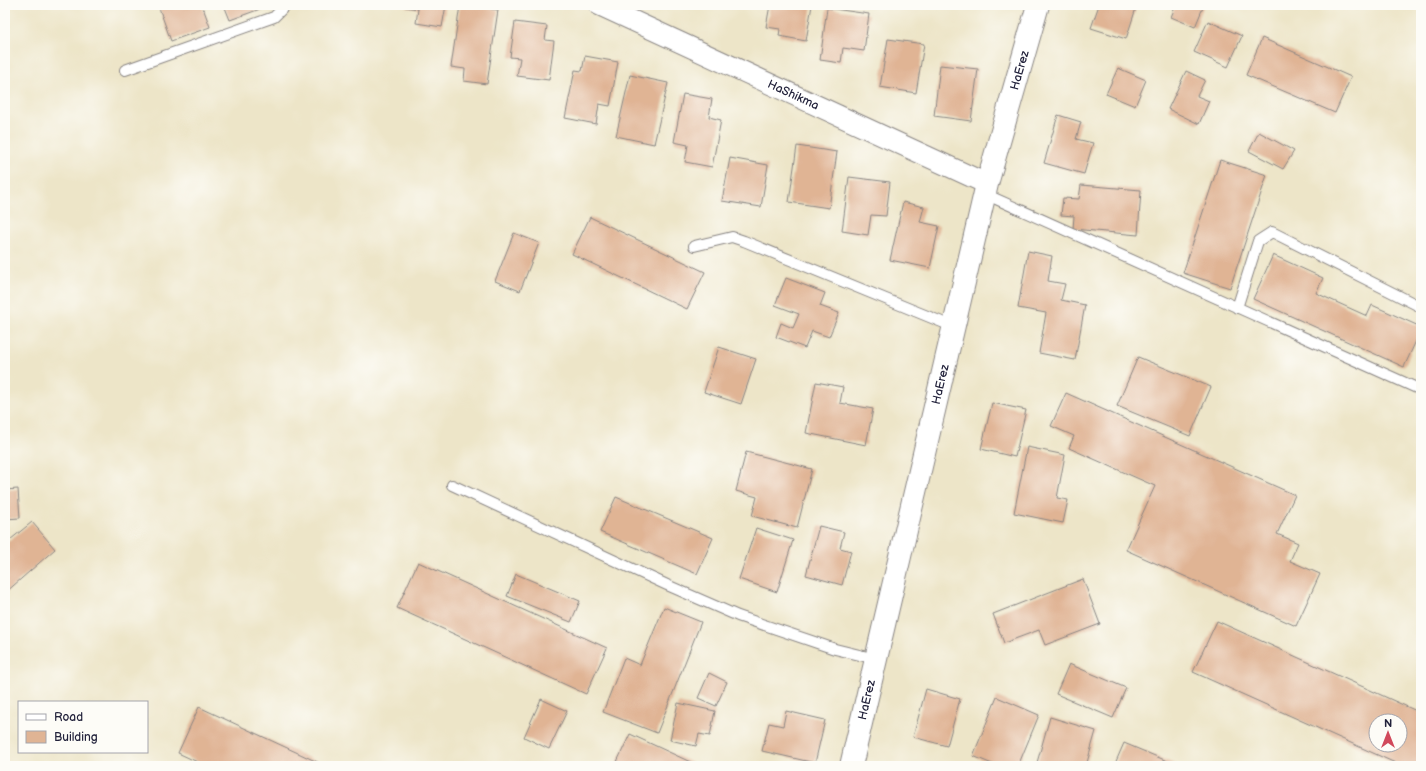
<svg xmlns="http://www.w3.org/2000/svg" width="1426" height="771" viewBox="0 0 1426 771" font-family="'Balsamiq Sans',sans-serif">
  <style>
    .building { fill: #e0b494; fill-rule: evenodd }
    .lines { fill: none; stroke-linecap: round; stroke-linejoin: round }
    .service-casing { stroke: #888482; stroke-width: 12 }
    .minor-casing { stroke: #888482; stroke-width: 22 }
    .tertiary-casing { stroke: #888482; stroke-width: 24 }
    .service { stroke: #fff; stroke-width: 10 }
    .minor { stroke: #fff; stroke-width: 20 }
    .tertiary { stroke: #fff; stroke-width: 22 }
    .labels { text-anchor: middle; stroke-width: 3; stroke-linejoin: round; paint-order: stroke }
    .street-label { font-size: 12px; fill: #22223b; stroke: #fdfcf7 }
  </style>
  <rect width="100%" height="100%" fill="#fdfcf7"/>
  <filter id="ink" filterUnits="userSpaceOnUse"><feTurbulence type="fractalNoise" baseFrequency=".025" numOctaves="2"/><feDisplacementMap in="SourceGraphic" scale="8" xChannelSelector="R" yChannelSelector="G"/><feConvolveMatrix kernelMatrix="1 2 1 2 8 2 1 2 1" color-interpolation-filters="sRGB"/></filter>
  <filter id="wash" filterUnits="userSpaceOnUse"><feTurbulence type="fractalNoise" baseFrequency=".012" numOctaves="4" result="noise"/><feDisplacementMap in="SourceGraphic" scale="16" xChannelSelector="R" yChannelSelector="G"/><feGaussianBlur stdDeviation="0.9" result="paint"/><feColorMatrix in="noise" values="0 0 0 0 0 0 0 0 0 0 0 0 0 0 0 0 0 1.4 0 .05"/><feComposite in="paint" operator="in"/></filter>
  <g filter="url(#wash)">
    <rect width="100%" height="100%" fill="#ede5c8"/>
    <g id="blocks">
      <!-- building -->
      <path class="building" d="M158,5H202L210,27L171,41Z
        M224,5H271L230,20Z
        M405,5H446L442,27L416,23L418,9L405,7Z
        M460,5H487L486,8L498,10L487,84L464,81L465,69L451,67Z
        M770,5H812L806,41L779,36L780,29L766,27Z
        M1099,5H1137L1126,39L1091,28Z
        M1176,5H1204L1195,27L1171,17Z
        M827,8L869,14L864,51L843,48L841,63L820,60Z
        M1208,21L1242,36L1228,67L1194,52Z
        M515,22L547,26L545,40L554,41L549,80L517,76L520,58L510,57Z
        M1262,38L1351,77L1335,113L1246,75Z
        M888,39L924,44L916,93L880,87Z
        M585,56L618,62L610,106L599,104L596,124L565,118L575,70L582,71Z
        M940,65L978,69L971,121L934,116Z
        M1118,68L1146,80L1135,106L1106,94Z
        M1186,71L1205,80L1197,96L1209,101L1199,124L1168,109Z
        M630,75L668,83L654,144L616,136Z
        M683,94L712,99L709,117L721,120L712,167L685,162L688,145L674,142Z
        M1058,115L1081,122L1076,139L1093,143L1084,174L1044,163Z
        M1259,132L1294,151L1283,169L1249,151Z
        M797,146L837,152L829,208L789,202Z
        M730,158L768,165L761,207L722,201Z
        M1220,160L1267,175L1230,288L1183,273Z
        M849,177L890,182L886,216L871,215L868,235L842,231Z
        M1081,185L1141,190L1138,235L1073,229L1074,216L1061,215L1063,198L1079,199Z
        M903,202L924,207L920,222L939,226L930,268L890,260Z
        M590,217L705,272L687,309L572,254Z
        M514,233L539,243L520,291L495,281Z
        M1028,251L1052,256L1048,281L1065,284L1061,300L1085,305L1075,360L1039,353L1046,313L1018,308Z
        M1273,255L1323,278L1316,293L1367,316L1372,305L1421,327V330L1404,367L1253,299Z
        M786,278L825,293L820,306L839,313L829,337L812,331L805,348L776,337L781,323L793,328L799,314L775,305Z
        M719,347L756,359L741,404L704,392Z
        M1138,357L1211,387L1190,436L1117,406Z
        M816,382L843,387L840,403L873,409L866,445L806,433Z
        M1066,393L1295,495L1277,534L1298,543L1290,561L1320,574L1296,626L1126,550L1155,486L1069,448L1074,436L1051,426Z
        M992,403L1026,410L1015,457L981,449Z
        M1027,447L1065,455L1057,498L1068,500L1063,523L1014,513Z
        M746,452L812,469L797,528L752,516L757,497L736,491Z
        M18,489L20,518L5,519V490Z
        M616,497L713,538L697,574L600,532Z
        M32,522L55,549L5,593V544Z
        M819,526L844,532L840,548L851,551L842,585L806,575Z
        M756,528L793,540L777,592L739,579Z
        M418,562L607,648L586,694L397,608Z
        M516,574L580,601L571,622L507,596Z
        M1083,579L1100,624L1045,645L1039,630L1004,643L993,614Z
        M664,607L701,622L657,733L603,712L624,658L640,665Z
        M1217,621L1421,713V766H1402L1193,672ZM1376,721H1400V745H1376Z
        M1069,664L1126,688L1113,718L1056,694Z
        M709,673L727,682L716,706L698,698Z
        M926,689L960,699L947,746L913,737Z
        M997,697L1039,715L1018,766H997L973,756Z
        M541,699L567,711L549,749L524,737Z
        M678,703L715,711L710,736L699,734L696,746L670,740Z
        M199,707L326,766H206L178,753Z
        M786,711L825,720L815,763L762,751L769,723L783,726Z
        M1050,717L1096,731L1086,766H1036Z
        M630,734L699,766H615Z
        M1124,743L1179,766H1114Z"/>
    </g>
  </g>
  <g filter="url(#ink)">
    <use href="#blocks" fill-opacity="0" stroke="#888482" stroke-width="1"/>
    <g class="lines">
      <!-- service casing -->
      <g class="service-casing">
        <path id="service" d="M125,70L274,17L286,5
          M985,194L1421,390
          M694,246L732,237L744,241L954,327
          M1237,308L1258,241L1272,232L1421,307
          M452,485L667,585L738,616L835,649L876,659"/>
      </g>
      <!-- minor casing -->
      <g class="minor-casing">
        <g id="minor">
          <path id="s1" d="M599,5L987,184"/>
        </g>
      </g>
      <!-- tertiary casing -->
      <g class="tertiary-casing">
        <g id="tertiary">
          <path id="s2" d="M851,766L987,184L1038,5"/>
        </g>
      </g>
      <!-- service -->
      <use href="#service" class="service"/>
      <!-- minor -->
      <use href="#minor" class="minor"/>
      <!-- tertiary -->
      <use href="#tertiary" class="tertiary"/>
    </g>
  </g>
  <g class="labels">
    <!-- street labels -->
    <g class="street-label">
      <text dy="4" stroke="none"><textPath href="#s2" startOffset="716">HaErez</textPath></text>
      <text dy="4" stroke="none"><textPath href="#s1" startOffset="214">HaShikma</textPath></text>
      <text dy="4" stroke="none"><textPath href="#s2" startOffset="392">HaErez</textPath></text>
      <text dy="4" stroke="none"><textPath href="#s2" startOffset="68">HaErez</textPath></text>
    </g>
  </g>
  <!-- margin -->
  <rect width="1426" height="771" fill="none" stroke="#fdfcf7" stroke-width="20"/>
  <!-- legend -->
  <rect x="18" y="701" width="130" height="52" fill="#fdfcf7" stroke="#a5a5ac"/>
  <rect x="26" y="714" width="20" height="6" fill="#ffffff" stroke="#a5a5ac"/>
  <text x="54" y="721" font-size="12" fill="#22223b">Road</text>
  <rect x="26" y="731" width="20" height="12" fill="#e0b494" stroke="#a5a5ac"/>
  <text x="54" y="741" font-size="12" fill="#22223b">Building</text>
  <!-- north arrow -->
  <g transform="translate(1388 733)"><circle r="19" fill="#fdfcf7" stroke="#a5a5ac"/>
  <path d="M0-3L7 15L0 10L-7 15Z" fill="#d1495b"/>
  <text y="-6" font-size="11" font-weight="bold" text-anchor="middle" fill="#22223b">N</text>
  </g>
</svg>
